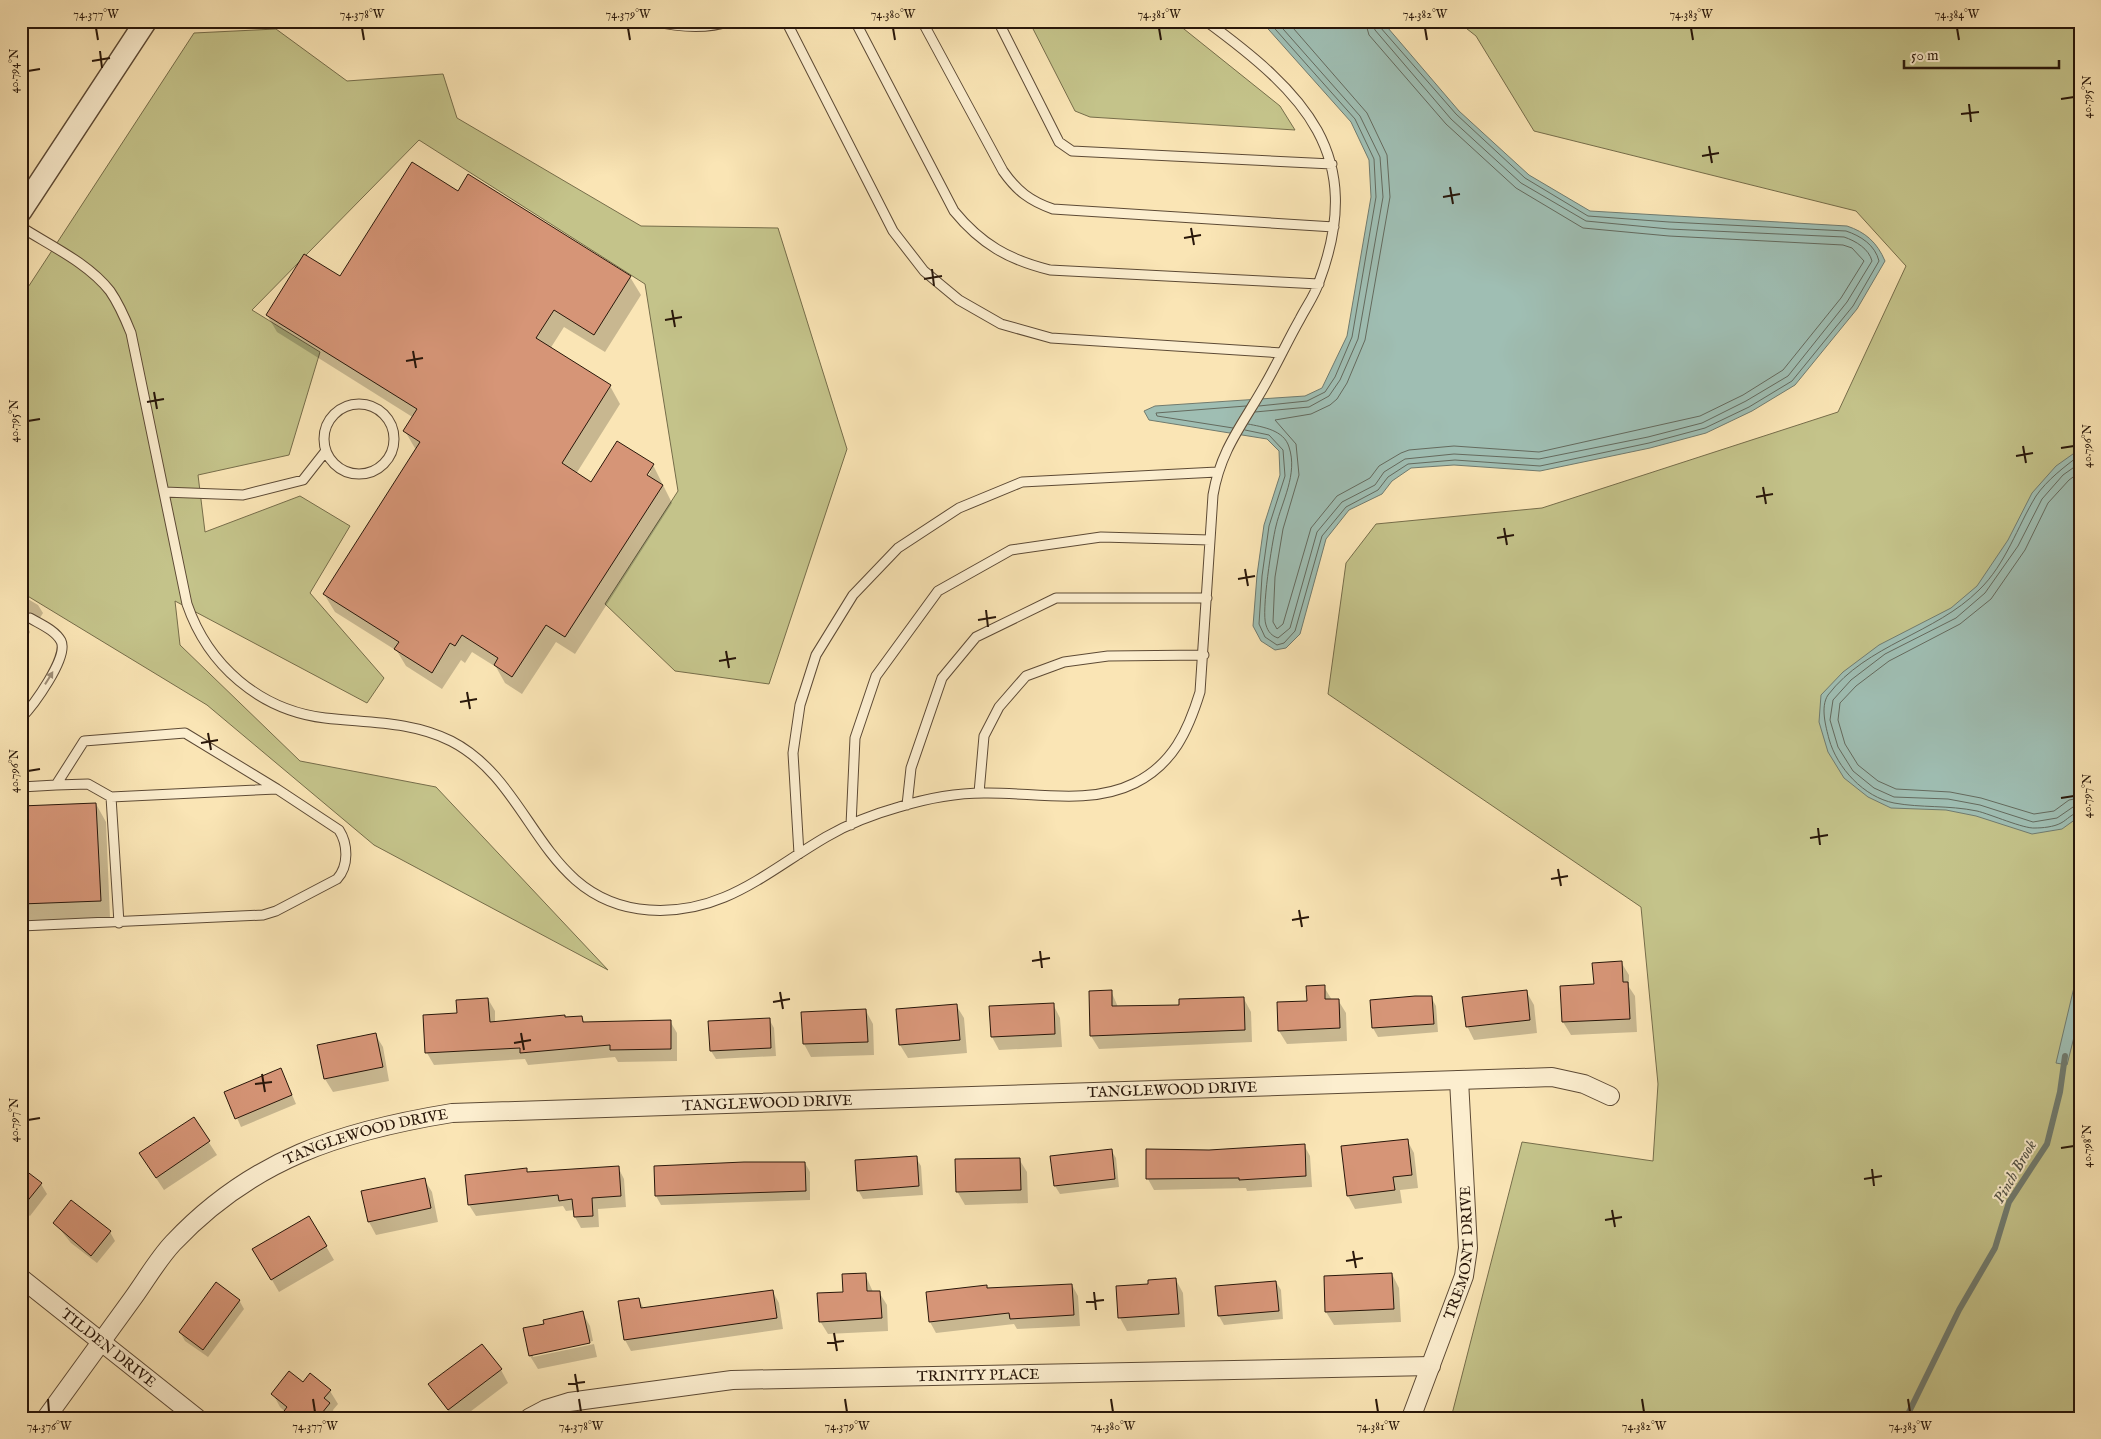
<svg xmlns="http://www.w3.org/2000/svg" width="2101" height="1439" viewBox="0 0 2101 1439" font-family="'IM FELL English',serif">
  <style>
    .green { fill: #c4c38a; stroke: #766d4a }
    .water { fill: #9fbeb3; stroke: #707b6f }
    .shadow { fill: #0003; fill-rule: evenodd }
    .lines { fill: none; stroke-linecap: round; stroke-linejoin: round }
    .shore { stroke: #646a5e; stroke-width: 1 }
    .stream { stroke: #707b6f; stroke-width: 6 }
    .building { fill: #d69577; stroke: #29170a }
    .service-casing { stroke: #5d4a35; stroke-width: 11 }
    .minor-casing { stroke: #5d4a35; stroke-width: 20 }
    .tertiary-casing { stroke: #5d4a35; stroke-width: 24 }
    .service { stroke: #fceecf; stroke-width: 9 }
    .minor { stroke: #fceecf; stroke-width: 18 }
    .tertiary { stroke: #fceecf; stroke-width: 21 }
    .oneway { fill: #9d8d76 }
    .ticks { fill: none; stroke: #29170a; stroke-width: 2 }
    .labels { text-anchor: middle; stroke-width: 4; stroke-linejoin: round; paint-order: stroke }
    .street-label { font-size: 15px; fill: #29170a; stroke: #fceecf }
    .water-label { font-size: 16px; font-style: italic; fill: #525145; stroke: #fceecf }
    .neatline { fill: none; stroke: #29170a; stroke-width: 2 }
    .ticks-label { font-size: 12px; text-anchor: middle; fill: #29170a }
  </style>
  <rect width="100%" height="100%" fill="#fae5b5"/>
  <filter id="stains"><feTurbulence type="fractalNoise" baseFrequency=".004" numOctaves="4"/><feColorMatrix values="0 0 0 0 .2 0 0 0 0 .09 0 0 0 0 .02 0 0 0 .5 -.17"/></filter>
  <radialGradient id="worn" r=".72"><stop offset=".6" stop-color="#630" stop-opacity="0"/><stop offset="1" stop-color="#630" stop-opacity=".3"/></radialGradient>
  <!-- green -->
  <path class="green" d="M1029,21H1174L1280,106L1295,130L1090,117L1075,111Z
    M1457,21H2080V1418H1451L1522,1142L1653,1161L1658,1084L1641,907L1328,694L1346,563L1376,524L1542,508L1838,412L1906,266L1856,211L1534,131L1476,36Z
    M276,29L347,81L443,74L457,118L641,226L778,228L847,449L769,684L675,671L605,604L678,491L645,284L419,140L252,310L320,352L289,455L198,475L205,532L300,496L350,526L310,593L384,678L367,703L175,601L180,645L300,761L436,787L608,970L374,845L207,705L21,592V298L194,33Z"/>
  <!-- water -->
  <path class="water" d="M1261,21H1382L1459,111L1529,175L1590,211L1847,226C1865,232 1877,242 1885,261L1857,309L1795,385L1752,411L1706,433L1650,448L1540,471L1454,465L1411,468L1392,481L1382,494L1349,510L1326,539L1300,634L1286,648L1275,650L1261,641L1253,626L1257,575L1264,525L1280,475L1279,451L1267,439L1149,420L1144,411L1155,406L1305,396L1322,388L1347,336L1371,197L1369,160L1351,122Z
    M2080,449V816L2062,829L2032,834L1976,816L1946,810L1891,808L1868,797L1844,778L1828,752L1819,722L1821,695L1843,672L1879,645L1951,608L1977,586L2008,540L2032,493L2056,466Z
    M2080,962V1013L2067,1065L2056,1063Z"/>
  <!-- shadow -->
  <path class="shadow" d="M469,176L630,277L641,295L605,352L564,327L550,349L610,386L620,404L576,474L592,484L653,465L672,503L575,654L556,642L522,694L505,683L496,667L472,652L465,663L461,660L442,689L406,666L397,651L335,612L324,594L416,450L405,431L414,418L277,332L267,315L340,278L459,192ZM648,471H651L645,481Z
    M23,596L38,605L43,613L38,621L29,623L28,628L30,632L27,638L21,634V599Z
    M96,804L106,822L110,918L21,922V807Z
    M1621,962L1629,975V987L1635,996L1637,1032L1571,1035L1563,1022L1561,987L1595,985Z
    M1324,987L1332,1000H1338L1346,1013L1347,1041L1287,1044L1279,1031Z
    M1111,991L1118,1007L1180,1006L1244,999L1251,1012L1252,1042L1099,1049L1091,1036Z
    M1526,991L1534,1005L1537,1033L1474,1040L1467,1026Z
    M1431,997L1436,1006L1438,1032L1378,1037L1373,1028L1371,1001Z
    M488,999L495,1011V1023L581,1017L585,1023L670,1021L677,1033V1061L618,1062L615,1057L528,1065L525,1059L434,1065L427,1053L458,1014Z
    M1053,1004L1060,1018L1062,1047L999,1050L992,1037Z
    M956,1005L964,1018L967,1053L908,1058L900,1045L897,1010Z
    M866,1011L873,1024L874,1055L811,1057L804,1044L803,1013Z
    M769,1019L774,1028L776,1056L716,1059L711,1051Z
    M375,1034L383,1047L389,1081L333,1092L325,1079L318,1046Z
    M285,1078L296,1104L241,1127L226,1093Z
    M193,1118L217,1155L164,1190L148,1166Z
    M1407,1140L1414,1153L1418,1188L1400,1190L1402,1203L1355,1209L1348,1196Z
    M1304,1145L1310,1156L1312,1187L1247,1191L1246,1188L1154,1190L1148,1179L1147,1151H1209Z
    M1111,1150L1116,1158L1119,1187L1060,1194L1055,1186Z
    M916,1158L921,1166L923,1195L863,1199L858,1190Z
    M1019,1159L1027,1172L1028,1203L965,1205L957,1191Z
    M805,1163L810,1172V1200L661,1205L656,1196V1167Z
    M618,1167L624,1179L626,1207L598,1209L599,1227L581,1228L575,1217L574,1210L566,1211L563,1206L476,1216L469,1205L526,1169L528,1174Z
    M21,1169L41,1184L47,1194L30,1216L21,1210Z
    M424,1179L432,1192L438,1222L376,1235L369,1222Z
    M309,1217L334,1260L279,1292L254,1249Z
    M55,1223L110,1232L115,1241L97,1263L71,1243Z
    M865,1274L873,1292H879L887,1305L888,1331L828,1334L820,1321L844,1293Z
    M1392,1274L1399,1288L1401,1322L1334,1325L1326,1312L1325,1277Z
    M1176,1280L1183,1293L1185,1327L1127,1331L1120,1318Z
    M1276,1282L1281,1290L1283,1319L1224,1325L1219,1316L1216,1288Z
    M1072,1285L1078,1296L1080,1326L1017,1329L1014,1324L936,1333L930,1322L927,1294L986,1286L988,1289Z
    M773,1292L779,1303L783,1329L631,1351L625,1340L639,1299L644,1309Z
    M239,1300L244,1309L208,1357L185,1341L180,1332Z
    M582,1312L590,1326L593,1341L533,1354V1357L594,1344L597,1357L538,1369L530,1356L525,1329Z
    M21,1357L25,1363L21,1367Z
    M501,1370L508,1383L462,1418H453L430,1385Z
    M303,1384L330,1391L338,1404L333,1410L336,1418H292L280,1407L273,1394Z"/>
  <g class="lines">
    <!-- shore -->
    <path class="shore" d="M1287,21L1367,113L1387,155L1390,197L1365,340L1347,383L1337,399L1330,405L1311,414L1275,420L1296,444L1299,475L1283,529L1275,577L1273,622L1277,629L1283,624L1311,528L1337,496L1370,478L1379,466L1401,453L1409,450L1454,446L1539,452L1700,416L1743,395L1783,370L1841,298L1864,261L1852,248L1843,245L1669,236L1583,228L1516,188L1446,124L1369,35L1365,21
      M1259,406L1307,401L1325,392L1335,377L1352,337L1376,197L1374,159L1355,119L1268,21
      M1255,412L1309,407L1329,396L1340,380L1358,339L1383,197L1380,157L1360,116L1276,21
      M1248,424C1263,427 1284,430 1289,447C1298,474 1282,501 1276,526C1272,542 1261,612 1266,625C1268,632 1272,636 1278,638L1290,628L1317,532L1342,502L1375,485L1384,472L1405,459L1454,454L1539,459L1648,437L1702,423L1746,401L1788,376L1847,302L1872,261C1869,249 1856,241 1844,237L1669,229L1586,221L1521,183L1451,119L1375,30L1372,21
      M1233,428L1157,416L1156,413L1246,406
      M1245,430L1269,435L1283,450L1285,476L1269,526L1262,576L1259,624L1265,637L1277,645L1284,643L1295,631L1322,536L1346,507L1378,490L1388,477L1408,464L1455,460L1540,466L1649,443L1705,428L1749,407L1792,381L1853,306L1879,261C1875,245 1861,236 1846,231L1669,222L1588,216L1525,178L1456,114L1380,27L1379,21
      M2080,455C2064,467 2047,480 2036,496C2017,527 2006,564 1979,590C1935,634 1867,644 1828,695C1820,707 1826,727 1829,739C1837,768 1864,797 1894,803C1921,808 1948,805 1977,811C1990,814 2024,829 2035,828C2042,828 2054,827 2061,823C2067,820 2072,813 2080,812
      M2080,463L2063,475L2042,499L2018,546L1985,593L1956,618L1885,654L1851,680L1833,700L1830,720L1838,747L1853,771L1874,788L1894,797L1948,799L1980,805L2033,822L2057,818L2073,807L2080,806
      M2080,472L2069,480L2048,503L2025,550L1991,599L1960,624L1889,661L1856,686L1840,703L1838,720L1845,744L1858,765L1878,781L1896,789L1950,792L1981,798L2034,814L2054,811L2069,800L2080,798"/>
    <!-- stream -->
    <path class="stream" d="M1906,1418L1959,1310L1995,1248L2009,1202L2047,1144L2060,1092L2065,1056"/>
  </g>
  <!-- building -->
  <path class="building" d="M412,162L458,191L468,174L631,276L594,335L554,310L536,338L611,385L562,463L591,482L617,441L654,464L647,475L663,485L565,637L546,625L512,677L494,665L498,658L462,635L455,646L450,643L432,673L394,649L399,642L323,594L420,442L403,431L417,409L266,315L304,254L340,276Z
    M96,803L101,901L21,904V806Z
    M1622,961L1623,982H1628L1630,1019L1562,1022L1560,986L1594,984L1592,963Z
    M1325,985V999H1339L1340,1028L1278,1031L1277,1002L1307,1001L1306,986Z
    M1112,990V1006L1179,1005V999L1244,997L1245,1030L1090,1036L1089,991Z
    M1527,990L1530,1020L1466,1027L1462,997Z
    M1415,996H1432L1434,1024L1372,1028L1370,1000Z
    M488,998L490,1022L565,1015V1017L582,1016L583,1022L671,1020V1049L610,1050V1045L520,1053V1048L425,1053L423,1015L457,1013L456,1000Z
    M1054,1003L1055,1034L991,1037L989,1006Z
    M957,1004L960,1040L899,1045L896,1009Z
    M866,1009L868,1042L803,1044L801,1012Z
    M770,1018L771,1048L710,1051L708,1021Z
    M376,1033L383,1067L324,1079L317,1045Z
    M281,1068L292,1095L235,1119L224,1092Z
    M194,1117L210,1141L156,1178L139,1153Z
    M1408,1139L1412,1175L1393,1177L1395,1190L1347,1196L1341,1146Z
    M1305,1144L1306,1176L1239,1180V1178L1146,1179V1149L1209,1150Z
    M1112,1149L1115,1179L1054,1186L1050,1156Z
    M917,1156L919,1186L857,1191L855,1160Z
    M1020,1158L1021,1190L956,1192L955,1159Z
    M744,1162H805L806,1191L655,1196L654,1166Z
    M619,1166L621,1196L592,1198L593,1216L574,1217L572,1199L559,1201L558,1195L468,1205L465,1175L527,1168V1172Z
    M21,1167L42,1183L21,1209Z
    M425,1178L431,1208L368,1222L361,1191Z
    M71,1200L111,1231L91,1256L53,1223Z
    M309,1216L327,1246L271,1280L252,1249Z
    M866,1273L867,1291H880L882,1318L819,1322L817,1293L843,1292L842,1274Z
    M1392,1273L1394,1309L1325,1312L1324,1276Z
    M1176,1278L1179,1314L1118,1318L1116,1286L1148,1284V1280Z
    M1276,1281L1279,1311L1218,1316L1215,1286Z
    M216,1282L240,1300L203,1350L179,1332Z
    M1072,1284L1074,1315L1010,1319L1009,1313L929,1322L926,1292L987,1285V1288Z
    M773,1290L777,1318L624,1340L618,1301L639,1298L641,1308Z
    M583,1311L590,1343L529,1356L523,1328L544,1324L543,1320Z
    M482,1344L502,1369L448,1410L428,1384Z
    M289,1371L303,1382L310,1373L331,1390L324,1398L330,1403L318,1418H279L287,1407L271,1394Z"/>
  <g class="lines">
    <!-- service casing -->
    <g class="service-casing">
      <path id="service" d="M653,21C678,27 705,30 730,21
        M786,21L893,231L924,271L959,300L1001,324L1051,338L1282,353
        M855,21L954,211C981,244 1009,260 1050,270L1319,284
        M922,21L1003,171C1017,191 1030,201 1053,209L1334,227
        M998,21L1059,142L1072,151L1332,164
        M21,227C51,246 88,263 110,291C119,304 125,318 131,333L187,604C208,665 259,710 325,718C368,723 411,721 451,741C535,784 539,902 649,910C723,915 766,872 826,837C848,824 874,814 899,807C925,799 956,793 984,793C1033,792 1089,806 1135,783C1173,764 1188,731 1200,692L1213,495C1221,448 1244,423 1266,383C1278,362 1288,340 1300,319C1306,307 1315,295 1319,282C1367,154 1304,93 1206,21
        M324 439a35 35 0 1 1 70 0a35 35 0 1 1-70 0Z
        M164,492L243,495L303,480L325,452
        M21,718C33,706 69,657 61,641C55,630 40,624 30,618
        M56,785L88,784L111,797L277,789
        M21,787L56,785L84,741L185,733L277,789L339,830C348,844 349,866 337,879L276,911L263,915L21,926
        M979,793L984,736L999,707L1026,676L1064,662L1108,656L1204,655
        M111,797L119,923
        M907,805L911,768L942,678L976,637L1056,598H1207
        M851,825L855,738L876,676L938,591L1011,550L1101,537L1210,540
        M799,854L793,753L800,705L816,655L853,595L898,548L959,508L1022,482L1217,472"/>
    </g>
    <!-- minor casing -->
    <g class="minor-casing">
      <g id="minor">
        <path id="s1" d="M21,1278L197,1418"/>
        <path id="s2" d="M46,1418C75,1378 104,1338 133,1298C146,1280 158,1259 173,1243C252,1159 341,1131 452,1113L1552,1077L1584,1084L1610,1096"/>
        <path id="s3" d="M529,1418L546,1409L569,1402L732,1380L1431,1366"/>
        <path id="s4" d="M1411,1418L1464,1276L1468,1248L1459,1080"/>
      </g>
    </g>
    <!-- tertiary casing -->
    <g class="tertiary-casing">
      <path id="tertiary" d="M21,211L146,21"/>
    </g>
    <!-- service -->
    <use href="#service" class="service"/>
    <!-- minor -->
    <use href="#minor" class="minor"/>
    <!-- tertiary -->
    <use href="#tertiary" class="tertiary"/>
  </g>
  <!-- one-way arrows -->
  <defs><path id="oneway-solid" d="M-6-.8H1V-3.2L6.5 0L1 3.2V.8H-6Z" transform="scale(1.25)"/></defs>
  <use class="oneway" href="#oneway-solid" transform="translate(49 678) rotate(-58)"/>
  <!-- ticks -->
  <path class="ticks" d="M96,28L98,40M362,28L364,40M628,28L630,40M893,28L895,40M1159,28L1161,40M1425,28L1427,40M1691,28L1693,40M1957,28L1959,40M100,51L102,68M92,61L110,58M28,71L40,69M2061,99L2074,97M1969,104L1971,122M1961,114L1979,112M1709,146L1712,163M1702,156L1719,153M1450,187L1453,204M1443,197L1460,194M1191,228L1194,245M1184,238L1201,235M932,269L934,286M924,279L942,276M672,310L675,327M665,320L682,317M413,351L416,368M406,361L423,358M154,392L157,409M147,402L164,399M28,421L40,419M2023,446L2026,463M2061,448L2074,446M2016,456L2033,453M1763,487L1766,504M1756,497L1773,494M1504,528L1507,545M1497,538L1514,535M1245,569L1248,586M1238,579L1255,576M986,610L988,627M978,620L996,617M726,651L729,668M719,661L736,658M467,692L470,709M460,702L477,699M208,733L211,750M201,743L218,740M28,771L40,769M2061,798L2074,796M1818,828L1820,845M1810,838L1828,835M1558,869L1561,886M1551,879L1568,876M1299,910L1302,927M1292,920L1309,917M1040,951L1042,968M1032,961L1050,958M780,992L783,1009M773,1002L790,999M521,1033L524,1050M514,1043L531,1040M262,1074L265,1092M255,1084L272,1082M28,1120L40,1118M2061,1148L2074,1146M1872,1169L1874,1186M1864,1179L1882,1176M1612,1210L1615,1227M1605,1220L1622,1217M1353,1251L1356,1268M1346,1261L1363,1258M1094,1292L1096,1310M1086,1302L1104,1300M834,1333L837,1351M827,1343L844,1341M575,1374L578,1392M568,1384L585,1382M48,1399L49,1412M313,1399L315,1412M579,1399L581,1412M845,1399L847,1412M1111,1399L1113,1412M1376,1399L1378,1412M1642,1399L1644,1412M1908,1399L1910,1412"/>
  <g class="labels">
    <!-- street labels -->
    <g class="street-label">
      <text dy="5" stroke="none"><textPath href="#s2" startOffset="1251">TANGLEWOOD DRIVE</textPath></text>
      <text dy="5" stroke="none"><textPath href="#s2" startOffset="846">TANGLEWOOD DRIVE</textPath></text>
      <text dy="5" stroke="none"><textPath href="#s2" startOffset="441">TANGLEWOOD DRIVE</textPath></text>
      <text dy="5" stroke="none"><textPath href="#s4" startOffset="174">TREMONT DRIVE</textPath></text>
      <text dy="5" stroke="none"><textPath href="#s1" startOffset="112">TILDEN DRIVE</textPath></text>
      <text dy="5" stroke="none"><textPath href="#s3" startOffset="454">TRINITY PLACE</textPath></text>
    </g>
    <!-- water labels -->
    <g class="water-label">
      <text transform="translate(2014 1171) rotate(-60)" y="6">Pinch Brook</text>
    </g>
  </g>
  <!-- margin -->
  <rect width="2101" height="1439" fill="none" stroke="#fae5b5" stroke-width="55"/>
  <!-- scale -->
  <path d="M1904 60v8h155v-8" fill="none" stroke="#29170a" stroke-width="2.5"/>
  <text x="1911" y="60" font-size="15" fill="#29170a" stroke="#fceecf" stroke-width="4" paint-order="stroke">50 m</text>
  <rect x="28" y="28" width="2046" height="1384" class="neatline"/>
  <g class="ticks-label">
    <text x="96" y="18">74.377°W</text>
    <text x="362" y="18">74.378°W</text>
    <text x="628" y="18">74.379°W</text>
    <text x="893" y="18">74.380°W</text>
    <text x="1159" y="18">74.381°W</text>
    <text x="1425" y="18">74.382°W</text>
    <text x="1691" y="18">74.383°W</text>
    <text x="1957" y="18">74.384°W</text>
    <text transform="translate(14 71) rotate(-90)" y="4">40.794°N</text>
    <text transform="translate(2087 97) rotate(-90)" y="4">40.795°N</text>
    <text transform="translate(14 421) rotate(-90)" y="4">40.795°N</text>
    <text transform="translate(2087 446) rotate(-90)" y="4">40.796°N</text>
    <text transform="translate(14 771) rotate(-90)" y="4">40.796°N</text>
    <text transform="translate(2087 796) rotate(-90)" y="4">40.797°N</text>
    <text transform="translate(14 1120) rotate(-90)" y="4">40.797°N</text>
    <text transform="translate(2087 1146) rotate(-90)" y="4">40.798°N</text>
    <text x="49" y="1430">74.376°W</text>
    <text x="315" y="1430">74.377°W</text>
    <text x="581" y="1430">74.378°W</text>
    <text x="847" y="1430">74.379°W</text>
    <text x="1113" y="1430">74.380°W</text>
    <text x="1378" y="1430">74.381°W</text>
    <text x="1644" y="1430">74.382°W</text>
    <text x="1910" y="1430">74.383°W</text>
  </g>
  <rect width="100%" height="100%" filter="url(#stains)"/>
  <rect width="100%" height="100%" fill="url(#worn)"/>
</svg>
